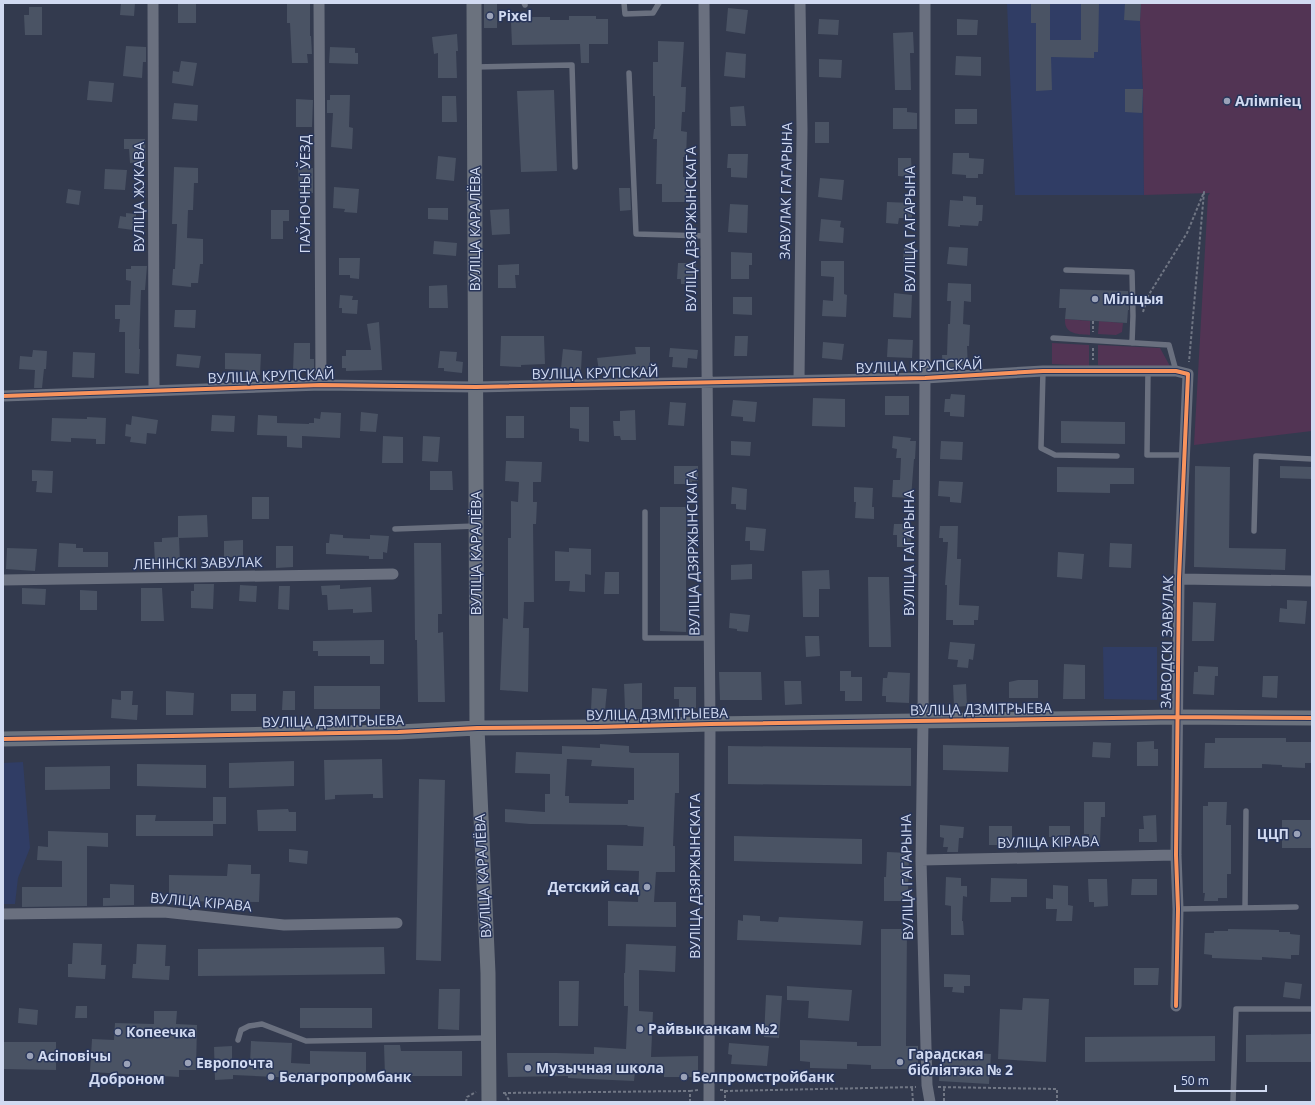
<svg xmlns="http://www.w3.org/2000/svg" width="1315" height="1105" viewBox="0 0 1315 1105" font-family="'Open Sans',sans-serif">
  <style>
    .built { fill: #303d65 }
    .green { fill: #523454 }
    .building { fill: #4a5364; fill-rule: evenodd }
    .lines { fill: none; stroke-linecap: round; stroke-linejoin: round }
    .path { stroke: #707684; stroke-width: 2; stroke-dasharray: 3 2; stroke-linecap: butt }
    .lane { stroke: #6a707f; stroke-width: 5.5 }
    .street { stroke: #6a707f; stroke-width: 11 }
    .secondary { stroke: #6b727e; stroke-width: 15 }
    .cycleway-casing { stroke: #283559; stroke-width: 6 }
    .cycleway { stroke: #f8935d; stroke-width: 4 }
    .poi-dot { fill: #9aa2b8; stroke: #283559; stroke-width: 1.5 }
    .labels { text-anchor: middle; stroke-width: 3; stroke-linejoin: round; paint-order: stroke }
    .poi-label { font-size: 14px; font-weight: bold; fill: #d1daf1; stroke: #283559; text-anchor: start }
    .street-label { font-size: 14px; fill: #d1daf1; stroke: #283559 }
  </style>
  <rect width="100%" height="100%" fill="#333a4e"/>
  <!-- built -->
  <path class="built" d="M1007,3H1141L1140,21L1143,89L1144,195H1015Z
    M1103,647H1157V700L1104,699Z
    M23,762L30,848L18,878L15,904H3V763Z"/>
  <!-- green -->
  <path class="green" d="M1141,3H1312V431L1194,445L1208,196L1210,193L1144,195L1143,89L1140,21Z
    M1065,319L1090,321V335C1079,334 1064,335 1065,319Z
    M1099,321L1123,323L1122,332L1116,335L1098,334Z
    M1052,343L1089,345V366L1052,364Z
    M1098,345L1160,348L1171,368L1098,365Z"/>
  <!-- building -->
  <path class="building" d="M121,3H135L134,16L120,15Z
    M178,3H196V23H178Z
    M287,3H310V36H311L312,54H307L308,63H292L290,23H287Z
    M484,3H497V28H484Z
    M1031,3H1050V40H1081V3H1099L1098,52H1094V58L1051,57L1052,90L1036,91V23H1031Z
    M1125,3H1141L1140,21L1124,20Z
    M29,7H42V35H25L24,15H29Z
    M728,8L748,10L745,34L726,31Z
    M569,16H596V19H608V44H589V63H581L580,44L512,45L511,22H521V17H550V20H569Z
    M819,19L839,20L838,35L818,34Z
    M957,19L978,20L977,35H957Z
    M913,32L914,53H910L911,90H895L893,33Z
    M457,34L458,51H456L457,78H438V53L434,54L432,37Z
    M658,41L684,42L681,87H686L685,112H682L681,131L687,132L686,157H683V177H687V202H662V184H656L657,139H653L654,129H655V96H653V62H658Z
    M126,46L146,47V62H143L142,78L123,76Z
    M330,47L355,48V53H358V64L329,63Z
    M726,52L746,54L745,78L724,76Z
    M956,56L981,57V76L955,75Z
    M819,59L842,60L841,78L819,77Z
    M181,61L197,63L193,86L172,83L173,71L179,72Z
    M89,81L114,83L112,102L87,100Z
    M1125,89H1143L1142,113L1125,112Z
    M554,90L557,171L521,172L517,91Z
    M330,95H350L349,127L353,128L352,149L331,147L333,113H327V100H330Z
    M442,96H456L457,122H442Z
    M296,99L313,100L312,127H296Z
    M174,103L198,105L197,121L172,119Z
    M744,106L746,126H731L730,107Z
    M893,108H907V112L917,113V129H893Z
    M955,109H977V124H955Z
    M815,122H829V143H815Z
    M124,139H145L146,162L130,163L129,149H124Z
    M953,153H969V158L984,159L983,174H978V178H966V175L952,174Z
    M728,154H748L747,178L731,177V168H727Z
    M438,156L456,158L454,181L436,179Z
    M898,158H911L912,177L898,176Z
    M174,167L198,168V183H194L193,210H188L187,238L203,239V264H200L198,283H191V287L172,285L173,269H175L177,224H172Z
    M298,168H313V193L299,194Z
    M105,169L127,170L125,190L104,189Z
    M820,178L844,180L842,200L818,197Z
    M334,187L359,189L357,213L344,212L345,209L333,208Z
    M619,188H630L631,210L620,211Z
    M68,189L81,191L79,205L66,203Z
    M963,196L976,197V205H983L982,221H979L978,226L960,225V227L948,226L950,200L963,201Z
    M887,202L912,203V218H899L898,224L886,223Z
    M730,204L748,205L747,233L728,232Z
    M428,208H448V220L428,219Z
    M509,209L510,234L492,235L490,210Z
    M271,210H289V221H283V239H271Z
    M126,213L136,214V217L143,218L141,231L118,228L120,216L126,217Z
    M821,219L841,221L840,227L844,228L843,243L819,241Z
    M434,241L457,243L456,256L433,254Z
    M913,247V262H903L904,248Z
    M949,247L968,248L967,266L947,264Z
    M731,252L752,253V265H749V279H731Z
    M339,258H360L359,279L350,278V275H339Z
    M821,261H844V294L847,295L846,317L822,316L823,300L833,301L834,277L821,276Z
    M678,263H696L695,284H681V279H677Z
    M519,264V275H515L516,288H498V265Z
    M131,266H147L145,290H141L139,349H140L139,374L125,373V332H119L120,319H115V305H130L131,281L126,280V269H131Z
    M948,283L971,284V302L964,301L963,324L970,325L969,346H967L968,368L943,370L942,355H947L948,324H950L951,301H947Z
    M447,285L448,308H429V286Z
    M1060,289L1128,291L1129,310H1128L1127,323L1065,319L1066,308H1059Z
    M894,293L912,295L911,318L893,317Z
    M340,295L353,296L352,300H358L357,314L342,313V308H339Z
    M733,297H752V315L733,314Z
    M175,310H196L195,328L174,327Z
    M379,322L382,370L346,371V368H342V356H346V350H371L367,324Z
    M501,336H544L545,364L521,365V367L500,366Z
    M735,336H748L747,356H734Z
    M888,339L913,340L912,358L887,357Z
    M823,342L844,344L842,360L822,358Z
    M294,343H310V359H314V372L293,371Z
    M635,347H650V369H623L599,371L597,358L636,354Z
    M670,348L698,350L697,359L688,358L687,368L672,367L673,357H669Z
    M563,349L582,351L581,370L561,368Z
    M33,350L47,351L46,369H44L42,388H34L35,370L19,369L20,356L32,357Z
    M440,351L457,352L456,361L463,362L462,373L444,371V368H438Z
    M73,352L95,353L94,378L72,377Z
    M225,353L261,354L260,375L246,374L247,370L225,369Z
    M177,354L201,356L199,368L176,366Z
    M951,394L965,395L964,417L950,416V412H944L945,399H950Z
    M885,396H909V415H885Z
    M813,398L845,399V427L812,426Z
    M733,400L757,402L755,422L743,421V417L731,416Z
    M670,402L686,403L684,426L668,425Z
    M570,407H589V442L579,441V429L570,428Z
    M635,410L636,440H621L620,436H614L613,421H620V411Z
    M321,412L341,413L340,438L302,436V448L287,447V436L257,435L258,415L277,416V423L309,424V423H314V418L320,419Z
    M361,412L378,414L376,432L360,431Z
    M212,415L235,416L234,432L211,431Z
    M132,416L158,420L156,434L147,433L146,444L130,442L131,437L125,436L126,424L131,425Z
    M506,416H524V438H506Z
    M87,417L106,418L105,444H96V439L71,438V442L51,441L52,418L87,419Z
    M1061,421L1125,422V444L1061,443Z
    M383,436L403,437V463H382Z
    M423,436L440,437L438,462L422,461Z
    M893,436L911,438L910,441H916L915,459H914L911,498L892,497L893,480H900L901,458H896L897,449L892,448Z
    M731,441L751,442L750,456L731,455Z
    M941,441L963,442L962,460L940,459Z
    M506,461L542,462L541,482H533V502H537L536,524H533L534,602H524L523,628H529L528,692L500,690L503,618L508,619V538H511V501L518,502L519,482L505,481Z
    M674,466H698V481H692V484H674Z
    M1195,466L1230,467L1229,548L1286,549L1285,570L1194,567Z
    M1280,466L1312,467V479L1280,478Z
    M1057,467L1134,468V484H1110V493L1057,492Z
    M32,470L53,471L52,493L36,492L37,481H32Z
    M430,471H452L453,490H430Z
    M939,481L963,482L961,503L950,502V497L938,496Z
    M732,487L747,489L746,510L736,509V504H731Z
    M854,487L873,488L872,507H874V519L855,518L856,502H854Z
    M252,497H269V519H252Z
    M660,507H686V632L660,631Z
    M207,515L208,537L179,538L180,563L155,564L154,542H162V538L178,537V516Z
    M894,524H911V547H897V535H893Z
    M940,526H958L957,559H961L959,605L979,606L978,620H974V625H953V620H946L947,585H945L948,542H943V538H939Z
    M746,527L766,529L764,551L750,550V541H745Z
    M330,534L343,535V538L370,539V535L389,536L387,553L383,552V559H369V556L326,554V543H329Z
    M243,540V559L233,560V557H224V541Z
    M59,543L76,544V548H83V552H108V567H58Z
    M414,543H441L442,614H438V633L443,632L445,702H418L417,640H415Z
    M1110,543L1132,544L1131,568L1109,567Z
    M276,546H293V567L276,568Z
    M7,548L37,549L35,571L6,569Z
    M569,548L591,549V575L585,574V592L569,591L570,581H555V551L569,552Z
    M1058,552L1084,554L1082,579L1057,577Z
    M752,564V579L731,580V565Z
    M829,570L830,589H819V617H803L802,571Z
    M605,572H619V594H604Z
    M868,577H889L891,647H869Z
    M194,584H214L213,609L191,608V591H194Z
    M240,585L257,586L256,602L239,601Z
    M340,585V589L371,587L372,612L353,613V609L328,610L327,595H322L321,586Z
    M279,586H290L289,610L278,609Z
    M22,588L46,589L45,605L22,604Z
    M141,588H162L164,621H141Z
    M80,590L97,591V610H80Z
    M1287,600L1307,601L1305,624L1279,622L1280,608L1287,609Z
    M1193,602L1216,603L1214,641H1192Z
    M730,613L750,615L748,632L737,631V629L729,628Z
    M805,636H819L820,656L806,657Z
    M384,640V664H370V656H318V651H313V641Z
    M950,642L975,644L973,660L969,659L968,668L957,667L958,660L948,659Z
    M1064,664L1085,665V699H1063Z
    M1198,666L1218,667V676H1215L1214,695L1193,694L1194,672H1198Z
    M840,671H851V677H862V701H845V691H840Z
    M719,672H761L762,700H720Z
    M888,672L910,673L909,703L886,702V696H882L883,678H887Z
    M1263,676H1278L1277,698L1262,697Z
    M1018,680H1038V698H1009V682Z
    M784,681H801L802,704L785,705Z
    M642,683V709H625L624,684Z
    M966,684L967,706L954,707L953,685Z
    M314,686H380V709H314Z
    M674,687H696V708L679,707V699H674Z
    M592,688L607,689L605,711L591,710Z
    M121,691H133L132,705H138L137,720L111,718L112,699L121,700Z
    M166,691L194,693L193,715H166Z
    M283,691H295V710H282Z
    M231,694H256V711H231Z
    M1215,738H1286V742H1312V763H1305V768L1282,767V765L1262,764V768H1204L1205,743H1215Z
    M1154,741V749H1158V766H1137V742Z
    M1093,742L1111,743L1110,758L1092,757Z
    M600,744L629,746V752L631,753H679V793H675L673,846H675V872H656L654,902H676V927L608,926V901L638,902L639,871L607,870V845L643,846L644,827L627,826L628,825L530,824L505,822V809L545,812V794H550V774L515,773L516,752L562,754V746L600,748ZM567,759L592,760L591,766L634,768V800H628V804L569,803V796H565Z
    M943,745L1009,747L1008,772L943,770Z
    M728,746L911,748V786L728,784Z
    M382,759L383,798H373V794L335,795V799L325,800L324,760Z
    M294,761V786L229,788V763Z
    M137,764L206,765V788L137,786Z
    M110,766V789L45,790V767Z
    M419,779L445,780L441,961L416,960Z
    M213,797H226V824H213V822V836H136V815H156L155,821H213Z
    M1084,802H1105V817H1101L1100,843H1089V834H1084Z
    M1208,802H1227L1226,825H1231V874H1227V898H1218V901H1204L1205,893H1203V806H1208Z
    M288,809L289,812H296V831H258L257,810Z
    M1156,815L1157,842H1139V829H1144L1143,816Z
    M1282,820H1312V848H1282Z
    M940,825L964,827L963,838H959L958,852H947L948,847H943L944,838L940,837Z
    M989,826H1012V845H989Z
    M1049,826H1070V846H1053V837H1049Z
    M48,831L108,833V847L87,846V906L22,907V887H62V861L37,860L38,846L48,847Z
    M734,836L862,839V864L734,861Z
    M289,849L308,851L307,864L289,862Z
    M887,852L909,853L908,893H903V901H884V877H886Z
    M228,864L251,865V874H260L259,902L169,901V875L227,876Z
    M946,877L961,878V886H967V897L963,896L962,921H963L964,935H951V906L945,905Z
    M991,878L1027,879V897H1011V902H990Z
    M1088,879H1107L1108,906L1094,907V902H1089Z
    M1132,879H1157V895H1131Z
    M110,884L134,885V905L103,906V898H110Z
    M1053,885L1068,886V905L1073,906L1072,921H1056L1057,909H1046V898L1053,899Z
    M743,915L760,916V921L778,922L779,917L863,921L861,945L737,940L738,920L743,921Z
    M881,929H907L906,1046H918V1069H871V1065L847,1064V1069L810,1068V1062L800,1061V1040L857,1042V1046H881Z
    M1228,929L1279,930V932H1290V934L1300,935L1299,955H1291V959L1262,957V960L1212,958V955L1204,954L1205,933H1214V931H1228Z
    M73,943L102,944L101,965H106L105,979L68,977V964H72Z
    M137,944L166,945L165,966H170L169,980L132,978L133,964H136Z
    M626,944L676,946L675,972L639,970V1011L653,1012L651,1057L698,1056V1077H664V1073L635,1072L634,1081L568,1078V1076L508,1077L507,1053H556L594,1054V1047L626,1049L628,1006H624V973H625Z
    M384,947L385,974L198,976V949Z
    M1134,968H1159L1158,985H1134Z
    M944,974L970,975V986H964V993L952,992L953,987H944Z
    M559,981H579L578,1026H559Z
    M1285,982L1302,984L1300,999L1283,997Z
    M787,986L852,990L849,1021L808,1018L809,1001L787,1000Z
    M439,989H460L459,1030L438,1029Z
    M766,995L782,996L779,1038L764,1037Z
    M1023,998L1049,999L1046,1062L998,1059L1000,1009L1022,1010Z
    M76,1006H87V1018H75Z
    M19,1008L38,1010L37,1025L18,1023Z
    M300,1008H372V1028H300Z
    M154,1011H177L176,1024L197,1025L196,1070H179V1077L90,1072L92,1039L114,1040L115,1023L154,1024Z
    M1312,1034V1062H1246V1035Z
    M1215,1036V1061L1085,1062V1037Z
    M251,1041L292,1043L291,1063L310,1064V1051L366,1052V1078L298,1077V1078L233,1075V1079L215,1080L214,1047L232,1046V1064H250Z
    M3,1042H56V1070L3,1069Z
    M729,1043L769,1046L767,1066L731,1064L732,1055L728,1054Z
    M384,1045H400L401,1051H462V1076H385Z
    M941,1051L991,1054L989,1084L939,1081Z"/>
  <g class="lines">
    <!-- path -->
    <path class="path" d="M1143,312L1148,296L1187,233L1204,192L1189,362
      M1093,321V332
      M1093,348V360
      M938,1087L1057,1089V1102
      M912,1088L913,1102
      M944,1088V1102
      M720,1090H725V1102
      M690,1091L698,1090
      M725,1091L916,1087
      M503,1093L690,1091V1102
      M505,1093L510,1102
      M466,1102L467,1097L476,1092"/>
    <!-- lane -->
    <path class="lane" d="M524,3L525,5
      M624,3L625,14L653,13L659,3
      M475,67L572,65L575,167
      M629,73L636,234L706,236
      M1066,270L1132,272L1133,316L1132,343
      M1053,338L1169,345L1176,371
      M1043,371L1041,448L1055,455L1117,456
      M1148,371L1147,455H1183
      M645,512V638H709
      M395,529L476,526
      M1254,531L1256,456L1312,459
      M1245,908L1246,811
      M1178,909L1296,907
      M238,1040L241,1030L249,1026L262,1024L306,1041L488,1038
      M1233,1102L1236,1009H1312"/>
    <!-- street -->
    <path class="street" d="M153,3L154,390
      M319,3L321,385
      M704,3L710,724L709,1102
      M925,3V378L923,721L921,860L927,1085L930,1102
      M799,380L802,130L800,3
      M3,396L321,385L476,387L925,378L1043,371H1176L1188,374L1179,579L1176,855L1178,909L1176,1006
      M1179,579L1312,581
      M3,580L393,574
      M921,860L1176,855
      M3,914L164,912L284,925L397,923"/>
    <!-- secondary -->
    <path class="secondary" d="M474,3L477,728L488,973L489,1102
      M3,739L398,732L477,728L597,727L710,724L1177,717L1312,718"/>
    <!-- cycleway casing -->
    <g class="cycleway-casing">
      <path id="cycleway" d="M3,396L321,385L476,387L925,378L1043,371H1176L1188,374L1179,579L1176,855L1178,909L1176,1006
        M3,739L398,732L477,728L597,727L710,724L1177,717L1312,718"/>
    </g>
    <!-- cycleway -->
    <use href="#cycleway" class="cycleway"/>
  </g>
  <!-- markers -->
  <g class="poi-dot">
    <circle cx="490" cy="16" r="4"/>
    <circle cx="1227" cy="101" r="4"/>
    <circle cx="1095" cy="299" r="4"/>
    <circle cx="1297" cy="834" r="4"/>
    <circle cx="647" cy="887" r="4"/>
    <circle cx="640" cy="1029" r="4"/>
    <circle cx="118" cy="1032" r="4"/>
    <circle cx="30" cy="1056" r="4"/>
    <circle cx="900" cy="1062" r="4"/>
    <circle cx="188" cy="1063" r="4"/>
    <circle cx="127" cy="1064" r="4"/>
    <circle cx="528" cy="1068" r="4"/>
    <circle cx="271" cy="1077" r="4"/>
    <circle cx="684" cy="1077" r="4"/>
  </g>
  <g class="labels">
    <!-- poi labels -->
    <g class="poi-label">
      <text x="498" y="21">Pixel</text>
      <text x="1235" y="106">Алімпіец</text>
      <text x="1103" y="304">Міліцыя</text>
      <text x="1289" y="839" text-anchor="end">ЦЦП</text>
      <text x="639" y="892" text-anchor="end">Детский сад</text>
      <text x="648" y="1034">Райвыканкам №2</text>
      <text x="126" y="1037">Копеечка</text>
      <text x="908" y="1059">Гарадская<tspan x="908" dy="16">бібліятэка № 2</tspan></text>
      <text x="38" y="1061">Асіповічы</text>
      <text x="196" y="1068">Европочта</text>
      <text x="536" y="1073">Музычная школа</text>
      <text x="279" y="1082">Белагропромбанк</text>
      <text x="692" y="1082">Белпромстройбанк</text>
      <text x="127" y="1084" text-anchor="middle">Доброном</text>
    </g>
    <!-- street labels -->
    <g class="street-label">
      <text transform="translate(786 191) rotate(-89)" y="5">ЗАВУЛАК ГАГАРЫНА</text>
      <text transform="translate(305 194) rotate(-90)" y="5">ПАЎНОЧНЫ ЎЕЗД</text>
      <text transform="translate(139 197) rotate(-90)" y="5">ВУЛІЦА ЖУКАВА</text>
      <text transform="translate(475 229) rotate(-90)" y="5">ВУЛІЦА КАРАЛЁВА</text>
      <text transform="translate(691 229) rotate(-90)" y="5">ВУЛІЦА ДЗЯРЖЫНСКАГА</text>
      <text transform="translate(910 229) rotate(-90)" y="5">ВУЛІЦА ГАГАРЫНА</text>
      <text transform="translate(919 366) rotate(-2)" y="5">ВУЛІЦА КРУПСКАЙ</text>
      <text transform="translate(595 373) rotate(-1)" y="5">ВУЛІЦА КРУПСКАЙ</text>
      <text transform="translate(271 376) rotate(-2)" y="5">ВУЛІЦА КРУПСКАЙ</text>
      <text transform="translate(476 553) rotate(-90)" y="5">ВУЛІЦА КАРАЛЁВА</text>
      <text transform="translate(693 553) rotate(-91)" y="5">ВУЛІЦА ДЗЯРЖЫНСКАГА</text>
      <text transform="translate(909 553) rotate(-90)" y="5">ВУЛІЦА ГАГАРЫНА</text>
      <text transform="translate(198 563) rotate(-1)" y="5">ЛЕНІНСКІ ЗАВУЛАК</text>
      <text transform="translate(1167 642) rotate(-89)" y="5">ЗАВОДСКІ ЗАВУЛАК</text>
      <text transform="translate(981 709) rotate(-1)" y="5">ВУЛІЦА ДЗМІТРЫЕВА</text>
      <text transform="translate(657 714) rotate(-1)" y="5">ВУЛІЦА ДЗМІТРЫЕВА</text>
      <text transform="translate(333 721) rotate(-1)" y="5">ВУЛІЦА ДЗМІТРЫЕВА</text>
      <text transform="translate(1048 842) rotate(-1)" y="5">ВУЛІЦА КІРАВА</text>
      <text transform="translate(483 876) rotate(-93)" y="5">ВУЛІЦА КАРАЛЁВА</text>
      <text transform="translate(695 876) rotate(-90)" y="5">ВУЛІЦА ДЗЯРЖЫНСКАГА</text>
      <text transform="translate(907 877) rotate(-91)" y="5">ВУЛІЦА ГАГАРЫНА</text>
      <text transform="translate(201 902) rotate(5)" y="5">ВУЛІЦА КІРАВА</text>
    </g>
  </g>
  <!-- border -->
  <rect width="1315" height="1105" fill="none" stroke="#d1daf1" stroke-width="8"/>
  <!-- scale -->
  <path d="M1175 1085v6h91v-6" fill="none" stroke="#d1daf1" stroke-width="2"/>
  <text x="1181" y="1085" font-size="12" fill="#d1daf1" stroke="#283559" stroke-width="3" paint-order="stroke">50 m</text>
</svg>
